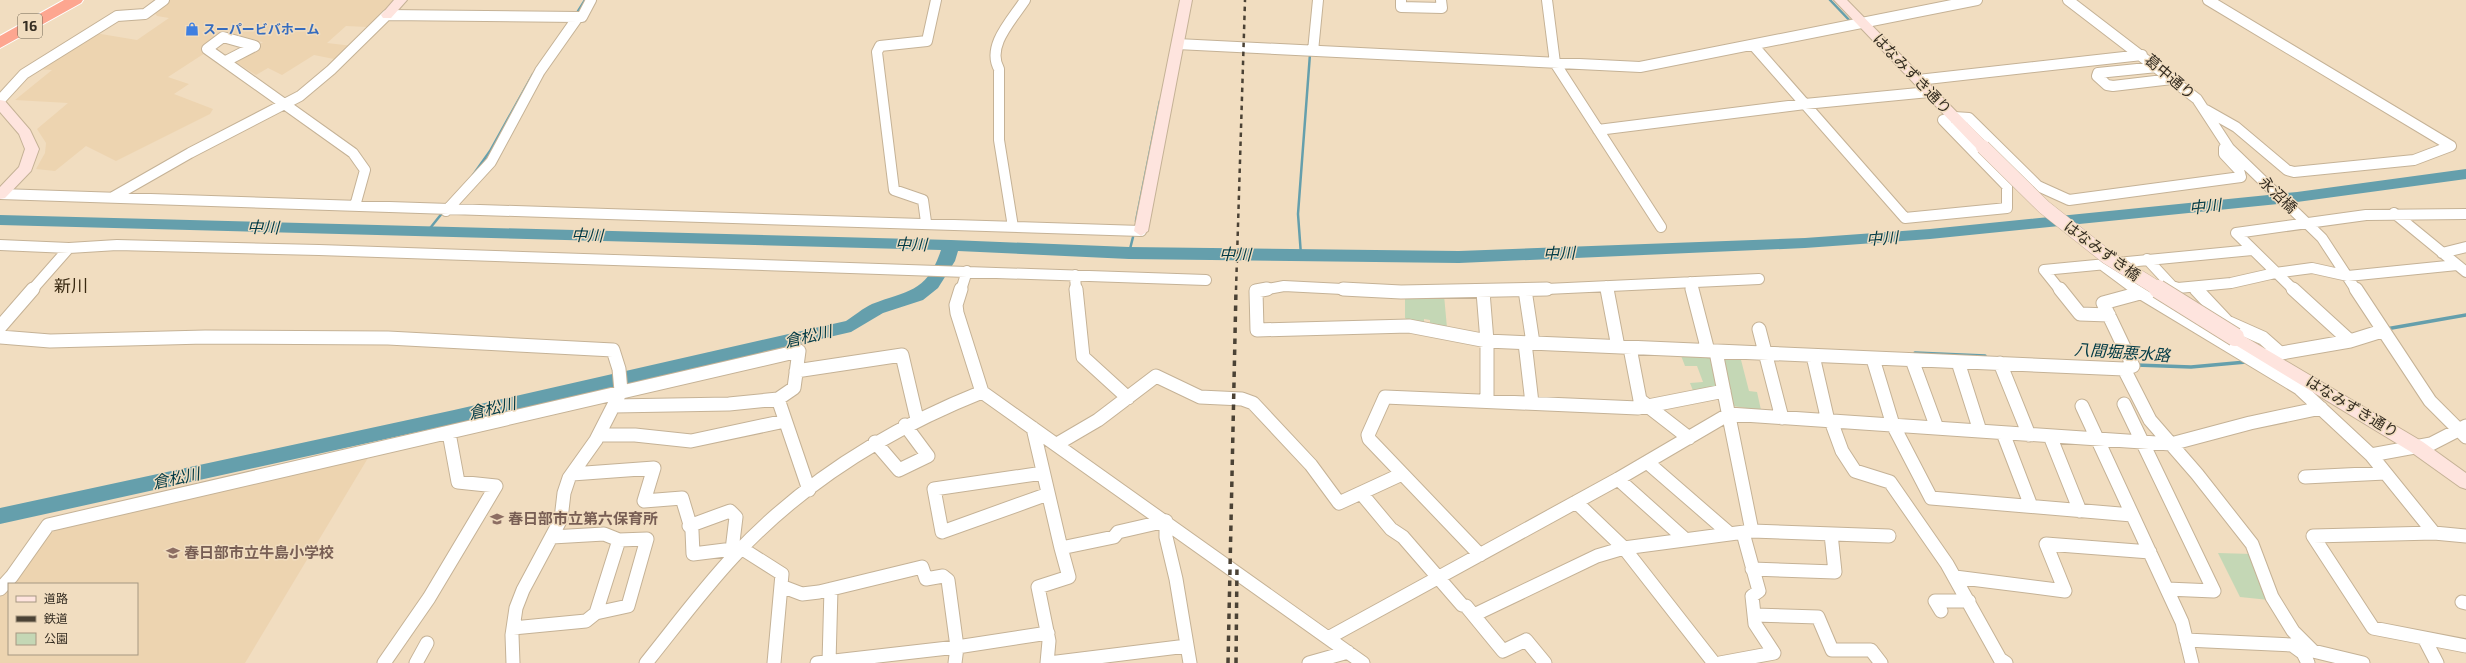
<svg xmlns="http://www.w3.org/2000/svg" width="2466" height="663" viewBox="0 0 2466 663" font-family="'Exo 2','Noto Sans JP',sans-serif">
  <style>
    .built { fill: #edd4b0 }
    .green { fill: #c4d7b5 }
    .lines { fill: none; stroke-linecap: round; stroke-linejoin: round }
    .stream-far1 { stroke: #659fac; stroke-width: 2.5 }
    .stream { stroke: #659fac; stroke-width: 3.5 }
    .river { fill: #659fac; fill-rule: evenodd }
    .street-far1-casing { stroke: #c5b296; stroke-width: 12 }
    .street-casing { stroke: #c5b296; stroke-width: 15 }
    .secondary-casing { stroke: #c5b296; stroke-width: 2 }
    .highway-casing { stroke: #fff; stroke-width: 2 }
    .street-far1 { stroke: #fff; stroke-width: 10 }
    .street { stroke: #fff; stroke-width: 13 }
    .secondary { fill: #fee4de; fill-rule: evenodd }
    .highway { fill: #fda690; fill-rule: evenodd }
    .rail-far1 { stroke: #4b4235; stroke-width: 2.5; stroke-dasharray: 4.5 4.5; stroke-linecap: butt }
    .rail { stroke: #4b4235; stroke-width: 3.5; stroke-dasharray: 5.5 5.5; stroke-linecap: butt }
    .secondary-bridge-far1-casing { stroke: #c5b296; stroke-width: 15; stroke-linecap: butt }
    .secondary-bridge-casing { stroke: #c5b296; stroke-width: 20; stroke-linecap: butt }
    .secondary-bridge-far1 { stroke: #fee4de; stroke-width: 14 }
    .secondary-bridge { stroke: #fee4de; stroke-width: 18 }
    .labels { text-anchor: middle; stroke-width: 3; stroke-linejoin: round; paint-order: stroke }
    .far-shop-label { font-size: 13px; font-weight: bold; fill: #366cbe; stroke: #f1ddc0; text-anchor: start }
    .shield { fill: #f1ddc0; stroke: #6d6251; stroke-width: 1 }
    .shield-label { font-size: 14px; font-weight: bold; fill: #352d22 }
    .street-label { font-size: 15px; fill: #352d22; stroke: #f1ddc0 }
    .education-label { font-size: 15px; font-weight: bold; fill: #785e54; stroke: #f1ddc0; text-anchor: start }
    .water-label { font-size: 16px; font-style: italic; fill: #013a45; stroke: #f1ddc0 }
    .quarter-label { font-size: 17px; fill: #392911; stroke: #f1ddc0 }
  </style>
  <rect width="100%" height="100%" fill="#f1ddc0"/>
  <!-- built -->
  <path class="built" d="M169,0H394L367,27L346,26L327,43L353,46L339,60L314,55L282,75L268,68L256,75L234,61L263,42L223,35L202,51L205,53L168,77L189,84L174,94L213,109L210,114L116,161L86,146L55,171L36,169L45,153L46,143L37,129L68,103L15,100L52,70L36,69L95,33L137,40L169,18L157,16L154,12Z
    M368,458L245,663H0V597L9,588V654H137V584H12L25,570L46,536L61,527Z"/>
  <!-- green -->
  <path class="green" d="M1444,295L1447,328L1430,324V320L1424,319V324L1410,322L1405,318V298Z
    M1680,353L1712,357L1718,387L1694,393L1690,383L1703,382L1697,366H1685Z
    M1740,356L1749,391L1757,392L1761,410L1732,406L1722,358Z
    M2218,553L2252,554L2269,600L2240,597Z"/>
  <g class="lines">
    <!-- stream-far1 -->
    <path class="stream-far1" d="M1830,0L1852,23
      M575,16L585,0
      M473,175L490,151L533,74
      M1136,221L1160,101
      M427,232L443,212
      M1129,253L1133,237
      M1301,255L1298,214L1310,54H1312"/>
    <!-- stream -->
    <path class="stream" d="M2386,329L2466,315
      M1915,353L1985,356
      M2136,365L2191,367L2246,362"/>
    <!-- river -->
    <path class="river" d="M2466,169V179L2297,202L1930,239L1805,248L1459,263L1129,259L958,251L955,261L938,288L923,300L883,313L851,332L454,424L0,524V508L454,410L846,321C854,316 863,308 872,304C908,290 927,293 941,250L0,225V215L951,240L1129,247L1459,251L1805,238L1930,229L2297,192Z"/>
    <!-- street-far1 casing -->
    <g class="street-far1-casing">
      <path id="street-far1" d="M1401,0V7L1442,8L1441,0
        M1547,0L1555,63L1661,227
        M2068,0L2197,99L2229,148L2322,238L2356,290
        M1177,44L1640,67L1977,0
        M1753,45L1905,218L2007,208V186L1943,120L1954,117L1969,118L2038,186L2069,200L2241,177L2239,170L2224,154V148H2229
        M1313,51L1318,0
        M226,61L255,46L223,37L207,49L353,153L365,170L355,206
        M2157,67L2098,73L2097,76L2107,85L2113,86L2172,79
        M1918,80L2142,55
        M0,100L24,74L117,16L145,14L164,0
        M2206,110L2236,127L2287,170L2294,172L2414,160L2451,146L2208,0
        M1598,130L1805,104L1929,92
        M0,194C380,208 761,218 1141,231
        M113,197L190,153L300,96L331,70L387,15L578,17
        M446,211L491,162L540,71L578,17H582L591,0
        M2394,213L2466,272
        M926,222L923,200L894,190L877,52L880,46L927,41L936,0
        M1013,227L999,140V69C986,46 1012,20 1025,0
        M0,245L69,248L117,245L319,250L1206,280
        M2442,253L2466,247
        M2147,259L2172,286L2178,288L2231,283L2275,273L2312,268L2348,276L2457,265
        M2101,264L2136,290
        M2044,270L2252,250
        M2044,270L2060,290
        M1075,275L1076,290
        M1690,282L1692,290
        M1606,286L1607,290
        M2194,287L2197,290
        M32,290L69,248
        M961,290L967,271
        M1262,290L1284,286L1362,290
        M1525,290L1759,279
        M2294,290L2236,233L2366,215L2466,214"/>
    </g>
    <!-- street casing -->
    <g class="street-casing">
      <path id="street" d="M961,289L956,305L957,313L982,392L1363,663
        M1076,289L1083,357L1128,398
        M1267,289L1256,291L1257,330L1409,326L1487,341L2124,369L2133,366L2103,303L2140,293
        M1343,289L1401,292L1547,289
        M1607,289L1618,347
        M1692,289L1708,351
        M2060,289L2080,314L2109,315
        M2135,289L2299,388L2371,455L2434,533L2466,536
        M2196,289L2227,322L2263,338L2280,353
        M2293,289L2350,341
        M2356,289L2430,401L2466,437
        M1525,290L1533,343
        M1483,292L1487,341V401
        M0,327L33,289
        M1759,329L1782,418
        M0,337L50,341L205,337L388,338L613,350L619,369L621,391L596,440L569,478L564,493L561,519L523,590L516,608L512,635L513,663
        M1525,343L1532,403
        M1630,348L1640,400L1689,438
        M1716,352L1752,531
        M1813,356L1828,421
        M2258,357L2350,341L2382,331
        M1873,359L1893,425L1931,498L2132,515
        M1912,360L1937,428
        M1958,362L1980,431
        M2000,363L2029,435
        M2124,369L2150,420L2197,474L2252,544L2272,597L2293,631L2313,651L2363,663
        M796,371L902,355L917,419
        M778,399L809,490
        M2124,404L2214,591L2167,589
        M2082,406L2182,622L2192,663
        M1831,421L1842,451L1855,471L1890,482L1947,564L2000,659L2006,663
        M1033,428L1061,548
        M2003,433L2031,506
        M599,435H635L691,441L785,421
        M2050,436L2080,511
        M875,442L899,470L928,456L905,425
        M1057,444L1098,420L1156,376L1200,397L1242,399L1253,403L1311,465L1339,503L1402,474
        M2371,455L2431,444L2466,426
        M1647,462L1730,534
        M1043,473L934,489L942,532L1048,494
        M572,474L654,468L644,501L682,498L692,531L693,554L741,548L782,574L774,663
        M2305,477L2385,473
        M1618,479L1686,540
        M1361,493L1391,529L1403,537L1462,605L1466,606L1503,651L1526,640L1545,663
        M1576,502L1624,548L1714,663
        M1166,521V537L1176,579L1190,663
        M689,526L730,511L736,517L732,550
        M2434,533L2313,536L2373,628L2466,646
        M1480,555L1369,439L1368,435L1385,397L1638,408L1724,391
        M1752,569L1835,572L1831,534
        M1955,577L2065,591L2046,544L2150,552
        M781,586L802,594L819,592L922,567L926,579L943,576L948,580L957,647L955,663
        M0,589L12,576L48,525L799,351L794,388L778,399L729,404L614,406
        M2462,602L2466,603
        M1941,611L1935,601H1969
        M596,613L619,540
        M1474,615L1597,556L1624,548L1752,531L1889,536
        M1754,615L1818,617L1832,650H1871L1881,663
        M513,628L586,621L596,613L628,606L647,539L619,540L604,534L552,537
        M1328,638L1618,479L1729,414L2171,444L2250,423L2321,408
        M2424,638L2437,663
        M2186,640L2292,645L2303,653L2308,663
        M829,662L831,589
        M384,663L429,598L496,486L458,482L449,433
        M416,663L427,643
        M646,663C675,627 703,589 734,556C803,482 889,429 982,392
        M817,663L957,647L1048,633
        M1047,663L1049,641L1038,587L1069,577L1061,548L1114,537L1118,532L1166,521
        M1049,663L1187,646
        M1309,663L1348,652
        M1720,663L1774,653L1755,624L1752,596L1759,591L1743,533"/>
    </g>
    <!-- secondary casing -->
    <g class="secondary-casing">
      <path id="secondary" d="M394,0H407L391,18H383L381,15Z
        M1180,0H1192L1148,231L1141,236L1134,231Z
        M1834,0H1847L1988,144L1990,147L1988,150H1978Z
        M0,100L5,101L30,130L39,149L31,171L5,198L0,199V187L19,167L25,149L19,134L0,112Z
        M2235,331L2423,442L2466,473V489L2460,487L2411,452L2229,341L2227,337L2229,333Z"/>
    </g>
    <!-- highway casing -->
    <g class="highway-casing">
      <path id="highway" d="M64,0H83L81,3L0,48V36Z"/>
    </g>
    <!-- street-far1 -->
    <use href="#street-far1" class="street-far1"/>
    <!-- street -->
    <use href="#street" class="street"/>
    <!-- secondary -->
    <use href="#secondary" class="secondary"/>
    <!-- highway -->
    <use href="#highway" class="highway"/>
    <!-- rail-far1 -->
    <path class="rail-far1" d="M1236,290L1245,0"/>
    <!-- rail -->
    <path class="rail" d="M1228,663L1236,289
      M1236,663L1237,565"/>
    <!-- secondary-bridge-far1 casing -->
    <g class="secondary-bridge-far1-casing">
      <path id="secondary-bridge-far1" d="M1983,147L2044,207L2107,257L2160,290"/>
    </g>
    <!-- secondary-bridge casing -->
    <g class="secondary-bridge-casing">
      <path id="secondary-bridge" d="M2158,289L2235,337"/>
    </g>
    <!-- secondary-bridge-far1 -->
    <use href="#secondary-bridge-far1" class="secondary-bridge-far1"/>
    <!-- secondary-bridge -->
    <use href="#secondary-bridge" class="secondary-bridge"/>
  </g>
  <!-- icons -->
  <defs>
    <g id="shop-bare" transform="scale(1.08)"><path d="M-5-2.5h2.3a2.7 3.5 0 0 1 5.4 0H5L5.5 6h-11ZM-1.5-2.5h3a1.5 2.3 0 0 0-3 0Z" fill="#3f7fe0" stroke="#f1ddc0" stroke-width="2.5" paint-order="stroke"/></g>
    <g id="school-bare" transform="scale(1.08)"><path d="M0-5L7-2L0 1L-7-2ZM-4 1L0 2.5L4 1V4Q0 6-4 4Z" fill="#8d6e63" stroke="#f1ddc0" stroke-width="2.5" paint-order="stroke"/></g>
  </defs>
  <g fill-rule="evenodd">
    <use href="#shop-bare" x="192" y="29"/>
    <use href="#school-bare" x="497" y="519"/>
    <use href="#school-bare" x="173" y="553"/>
  </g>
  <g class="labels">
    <!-- far-shop labels -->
    <g class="far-shop-label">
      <text x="203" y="34">スーパービバホーム</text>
    </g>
    <!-- shield labels -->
    <rect class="shield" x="18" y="14" width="24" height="24" rx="3"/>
    <g class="shield-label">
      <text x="30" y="31">16</text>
    </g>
    <!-- street labels -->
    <g class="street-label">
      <text transform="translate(1912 74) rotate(46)" y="5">はなみずき通り</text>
      <text transform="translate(2170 77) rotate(40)" y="5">葛中通り</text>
      <text transform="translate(2278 195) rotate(44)" y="5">永沼橋</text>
      <text transform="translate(2102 251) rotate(36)" y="5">はなみずき橋</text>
      <text transform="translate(2352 407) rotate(31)" y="5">はなみずき通り</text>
    </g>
    <!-- education labels -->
    <g class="education-label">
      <text x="508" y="524">春日部市立第六保育所</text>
      <text x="184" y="558">春日部市立牛島小学校</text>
    </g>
    <!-- water labels -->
    <g class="water-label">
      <text transform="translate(2205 206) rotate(-6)" y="6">中川</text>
      <text transform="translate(263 227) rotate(1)" y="6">中川</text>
      <text transform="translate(587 235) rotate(1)" y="6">中川</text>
      <text transform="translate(1882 238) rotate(-4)" y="6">中川</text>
      <text transform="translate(911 244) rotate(1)" y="6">中川</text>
      <text transform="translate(1559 253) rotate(-2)" y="6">中川</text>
      <text transform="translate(1235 254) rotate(1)" y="6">中川</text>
      <text transform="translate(808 336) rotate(-13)" y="6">倉松川</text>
      <text transform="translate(2122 352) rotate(4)" y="6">八間堀悪水路</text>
      <text transform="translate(492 408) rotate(-13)" y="6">倉松川</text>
      <text transform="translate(176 478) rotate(-12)" y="6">倉松川</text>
    </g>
    <!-- quarter labels -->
    <g class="quarter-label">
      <text x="71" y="292">新川</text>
    </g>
  </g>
  <!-- legend -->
  <rect x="8" y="583" width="130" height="72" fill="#f1ddc0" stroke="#a69781"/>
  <rect x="16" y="596" width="20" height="6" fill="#fee4de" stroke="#a69781"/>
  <text x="44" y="603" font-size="12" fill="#352d22">道路</text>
  <rect x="16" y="616" width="20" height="6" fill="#4b4235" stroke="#a69781"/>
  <text x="44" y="623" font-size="12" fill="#352d22">鉄道</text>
  <rect x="16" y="633" width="20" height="12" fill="#c4d7b5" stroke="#a69781"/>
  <text x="44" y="643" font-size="12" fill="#352d22">公園</text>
</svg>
